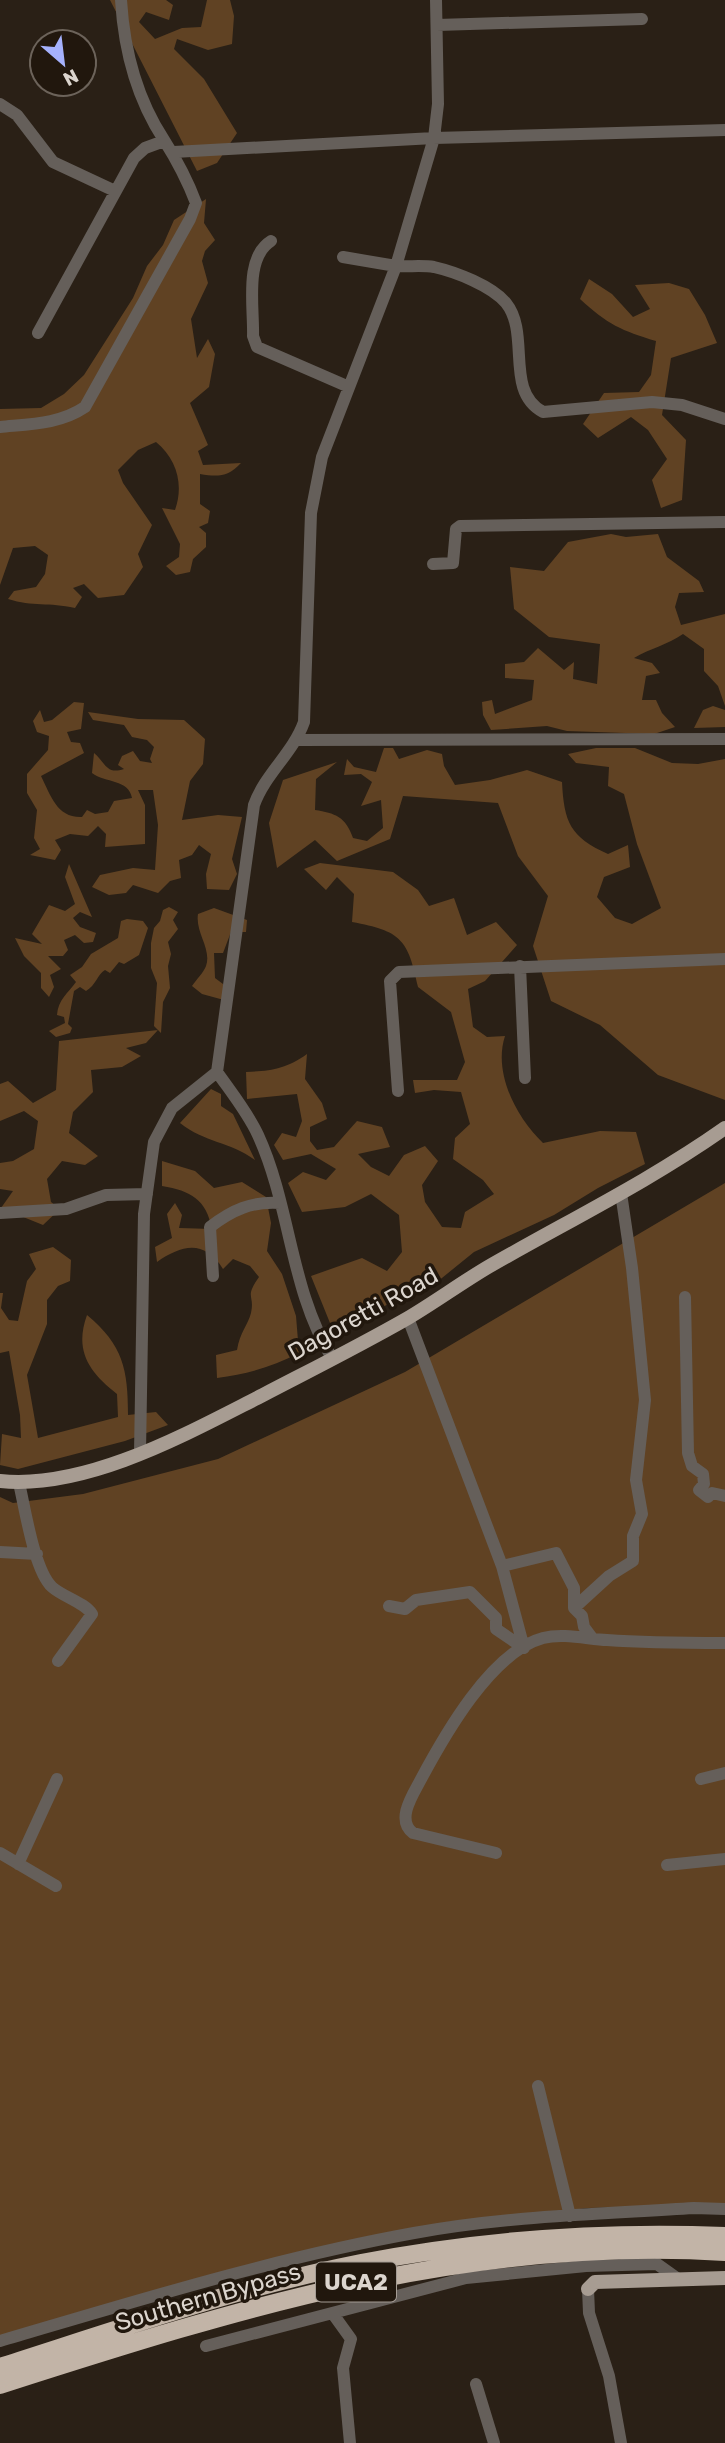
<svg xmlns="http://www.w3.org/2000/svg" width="725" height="2443" viewBox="0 0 725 2443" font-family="Rubik,sans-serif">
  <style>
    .green { fill: #604223 }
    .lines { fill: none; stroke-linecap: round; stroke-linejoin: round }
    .minor { stroke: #655f5a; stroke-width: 12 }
    .major { stroke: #a79c92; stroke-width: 14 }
    .highway { stroke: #c2b4a7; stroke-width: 18 }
    .labels { text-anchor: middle; stroke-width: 7; stroke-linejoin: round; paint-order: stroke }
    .shield { fill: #21170d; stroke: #a49c94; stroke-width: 2 }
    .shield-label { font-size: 23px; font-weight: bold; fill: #dcd5ce }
    .street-label { font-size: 24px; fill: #dcd5ce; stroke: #21170d }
  </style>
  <rect width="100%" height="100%" fill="#2a2016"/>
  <!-- green -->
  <path class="green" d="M110,0H166L173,5L169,20L146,12L139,22L155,39L182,28L201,27L207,0H230L234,16L232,44L208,50L177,39L174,49L204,79L237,133L217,163L197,171Z
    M206,199L204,223L215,240L205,251L202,261L208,283L191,319L197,358L208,339L215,354L209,387L190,403L208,445L198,451L203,465L241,463C228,477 218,477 200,474V504L210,511L208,523L199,527L206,533V547L193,559L190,572L176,575L166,566L179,557L180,544L162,508L175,510C184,485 177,459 156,442L138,450L118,470L123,483L152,525L138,554L143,567L124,595L98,598L84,584L73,588L82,597L75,608C49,602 33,607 8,599L14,591L36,587L45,574L48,555L35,546L13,548L0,585V409L41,408L64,394L84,375L133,298L147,266L163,245L174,220Z
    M589,279L612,294L633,317L650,309L635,285L669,283L689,289L705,315L717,343L671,358L662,415L686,440L682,500L661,508L652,480L667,459L648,430L631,417L598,438L583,424L604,393L639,392L651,375L656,341C622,331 607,324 580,299Z
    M611,534L626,537L658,534L667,557L699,581L704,592L679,593L675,607L681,625L725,614V591V706L718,686L704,671V649L683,634C667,645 651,648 634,658L652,663L660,673L646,676L642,700H656L662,713L675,727L654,734L567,731L547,726L491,730L483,715L482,702L492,700L495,714L532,700L534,680L505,678V664L524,662L538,648L564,670L574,662L573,679L597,684L600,644L549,637L514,609L510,567L544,571L568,542Z
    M74,702L84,703L81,729L67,732L71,742L80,743L84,753L41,776C51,796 57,818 82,817L87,810L95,814L108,812L114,801L132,798C129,779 105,783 92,773L94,753C106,763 106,775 124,769L118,765L122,756L133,751L140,761L152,763L150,759L154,747L147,740L132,737L124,725L93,720L88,712L138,719L184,720L205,739L203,764L190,781L182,820L218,815L242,817L232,859L237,874L229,890L207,889L206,874L211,854L199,845L192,855L179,860L181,878L170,881L158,893L133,885L126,893L109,895L92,887L100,875L133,868L155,870L158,825L153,790H138L145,805V844L105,847L106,834L98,826L88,836L70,834L55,840L61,850L55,860L30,855L40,849L34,838L37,810L27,793V774L48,750L49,736L37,732L33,721L40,710L44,722L52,720Z
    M713,706L725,710V727L694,728L703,710Z
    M384,748H393L399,759L427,750L442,754L444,766L455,785L490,780L527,770L562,782C564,822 570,837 608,854L628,845L630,867L604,877L597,897L615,918L632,924L661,908L637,844L624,794L608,786L609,767L576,763L568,754L596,748H635L672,763L698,764L725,759V1100L658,1075L600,1025L551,1001L533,946L548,896L518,856L498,803L403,796L390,839L337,861L315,840L277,868L269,823L283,780L337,762L316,779L315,810C335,813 346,817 353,838L367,841L383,828L381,800L361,806L372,782L361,774L344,775L347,759L354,767L376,772Z
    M320,863L393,872L418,890L429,906L454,898L467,935L496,922L517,945L485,981L468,989L473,1027L487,1037L505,1036C493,1073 516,1117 543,1143L600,1131L636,1132L645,1164L598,1188L554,1215L474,1252L437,1282L393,1299L370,1319L330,1323L311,1276L362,1258L387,1271L402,1252L399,1215L371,1194L345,1207L302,1212L288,1183L303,1172L326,1180L336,1169L311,1154L283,1160L274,1145L282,1133L296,1137L302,1121L297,1094L247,1099L246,1072C271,1071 286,1069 307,1054L305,1079L322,1103L327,1119L310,1127V1141L317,1150L334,1147L357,1121L382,1127L390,1147L358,1154L371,1167L389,1176L404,1155L425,1146L438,1161L422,1185L425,1202L442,1227L461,1228L465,1212L494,1194L483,1180L453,1159L455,1138L470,1124L461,1092L434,1090L415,1093L413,1080H457L465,1062L451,1012L418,987C408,939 401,931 352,922L354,894L337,877L326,890L304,869Z
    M69,864L92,917L80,912L73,918L80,927L96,933L93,942L84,943L75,935L64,940L68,950L63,956H48L61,969L50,975L54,987L49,997L41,988V973L24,956L15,938L42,944L32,934L49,905L65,911L75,904L65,877Z
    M169,907L178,912L173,920L178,929L168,942L171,954L168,966L170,988L163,1002L161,1033L154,1026L157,983L151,968V943L154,928L160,921L163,910Z
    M214,908L247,920L246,932H231L223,953H214L215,978L223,984L224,1000L202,994L192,986C196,980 204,972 206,966C212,949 195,932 198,914Z
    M127,919L143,921L148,928L139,955L124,964L119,962L110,973L105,970C97,975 96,985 86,991L80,987L74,991L68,1024L72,1028L70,1033L56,1037L49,1031L65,1023L64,1017L57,1015C58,1000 68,993 76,982L70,975L82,967L91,954L118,938L121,921Z
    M158,1030L146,1043L126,1048L141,1056L122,1067L91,1070L93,1092L73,1112L69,1133L98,1156L85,1165L62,1161L47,1179L51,1202L60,1209L43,1225L1,1208L13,1191L0,1189V1163L13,1161L34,1149L38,1121L24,1111L0,1121V1084L8,1081L33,1103L56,1090L59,1041Z
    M211,1089L221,1094V1106L233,1114L255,1160C229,1141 205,1143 180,1123Z
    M162,1161L195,1171L214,1188L242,1182L266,1197L271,1223L267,1251L282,1274L296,1316L299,1353C272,1367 247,1374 217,1378L216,1355L237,1350C240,1332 248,1325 251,1313C255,1294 244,1298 259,1277L250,1266L233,1259L223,1269C204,1239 182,1245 157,1262L155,1247L172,1238L167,1214L175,1203L182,1215L179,1228L212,1229C206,1199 191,1191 162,1186Z
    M725,1183V2205L588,2208L489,2219L326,2246L0,2338V1497L13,1503L83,1494L218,1459L405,1372Z
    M53,1247L71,1260L70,1281L58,1286L47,1300V1324L27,1375L38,1438L118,1417L117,1394C89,1372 74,1351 87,1315C123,1345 128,1369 128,1415L156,1412L168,1425L125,1441L18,1469L0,1465L2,1434L21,1438L20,1415L9,1351L0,1353V1293H3L1,1308L9,1320L18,1321L27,1281L36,1269L29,1254Z"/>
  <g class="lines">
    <!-- minor -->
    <path class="minor" d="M437,25L642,19
      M0,104L17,115L53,162L115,191
      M174,152L434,138L725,130
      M271,241C244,258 254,307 253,336L257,347L349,387
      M343,257L396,266L434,138L438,104L436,0
      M38,333L134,158L145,148L164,141
      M0,427C30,424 60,424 85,407L190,219L196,203C187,179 178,162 164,140C137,99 124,49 121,0
      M433,564L453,563L456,529L460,526L725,522
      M297,740L725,739
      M520,966L525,1078
      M217,1072C231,1092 248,1113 258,1135C291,1207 290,1290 332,1358
      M398,1091L390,981L399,972L725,959
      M0,1213L66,1209L106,1195L147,1194
      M213,1276L210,1227C232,1210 252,1201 280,1203
      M685,1297L688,1453L692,1466L703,1474L704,1484L699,1490L708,1497L712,1493L725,1496
      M140,1453L144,1214L154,1142L172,1108L217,1072L254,805C265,774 293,753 304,722L311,513L322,457L396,266C408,267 422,265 434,267C456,272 492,286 506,303C531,334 504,391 543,412L652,402L682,405L725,419
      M19,1483C25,1508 34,1570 52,1587C63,1597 84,1602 92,1614L58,1661
      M0,1552L37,1554
      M502,1566L556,1553L574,1588V1608L582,1616L584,1627L593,1639
      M389,1606L405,1609L416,1600L470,1592L496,1618V1629L524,1648L502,1566L408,1318
      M574,1608L609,1576L633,1561V1536L642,1514L636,1480L645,1400L632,1268L621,1193
      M701,1779L725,1773
      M0,1853L56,1886
      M496,1853L413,1833C396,1820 412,1796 420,1781C444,1736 491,1652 543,1638C563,1633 587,1639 607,1640C647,1643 686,1643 725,1643
      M18,1864L57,1779
      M667,1865L725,1859
      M538,2086L570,2216
      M588,2289L589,2313L609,2376L621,2443
      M333,2314L351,2339L343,2368L350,2443
      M0,2341C136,2301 275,2258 414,2233C506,2216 601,2214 694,2208L725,2209
      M206,2346L466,2278L586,2266L657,2264L678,2279
      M476,2384L494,2443"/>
    <!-- major -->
    <path class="major" d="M0,1481C87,1490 188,1433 263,1395C311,1370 361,1345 408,1318C435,1302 461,1283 488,1267C568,1221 650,1181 725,1128
      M588,2289L595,2282L725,2278"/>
    <!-- highway -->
    <path class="highway" d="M0,2367C119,2329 239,2287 361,2263C481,2240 603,2231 725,2236
      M0,2385C240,2308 469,2236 725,2252"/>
  </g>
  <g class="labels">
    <!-- shield labels -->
    <rect class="shield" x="316" y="2262.5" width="80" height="39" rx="5"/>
    <g class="shield-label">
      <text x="356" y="2290">UCA2</text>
    </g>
    <!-- street labels -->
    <g class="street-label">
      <text transform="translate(363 1314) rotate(-29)" y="8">Dagoretti Road</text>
      <text transform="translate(208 2297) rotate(-16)" y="8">Southern Bypass</text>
    </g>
  </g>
  <!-- north arrow -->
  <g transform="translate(63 63) rotate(152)"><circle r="33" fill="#21170d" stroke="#6c635a" stroke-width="2"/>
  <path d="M0-5L12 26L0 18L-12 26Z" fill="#a5b1fc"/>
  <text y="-10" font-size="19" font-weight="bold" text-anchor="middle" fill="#dcd5ce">N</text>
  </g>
</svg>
